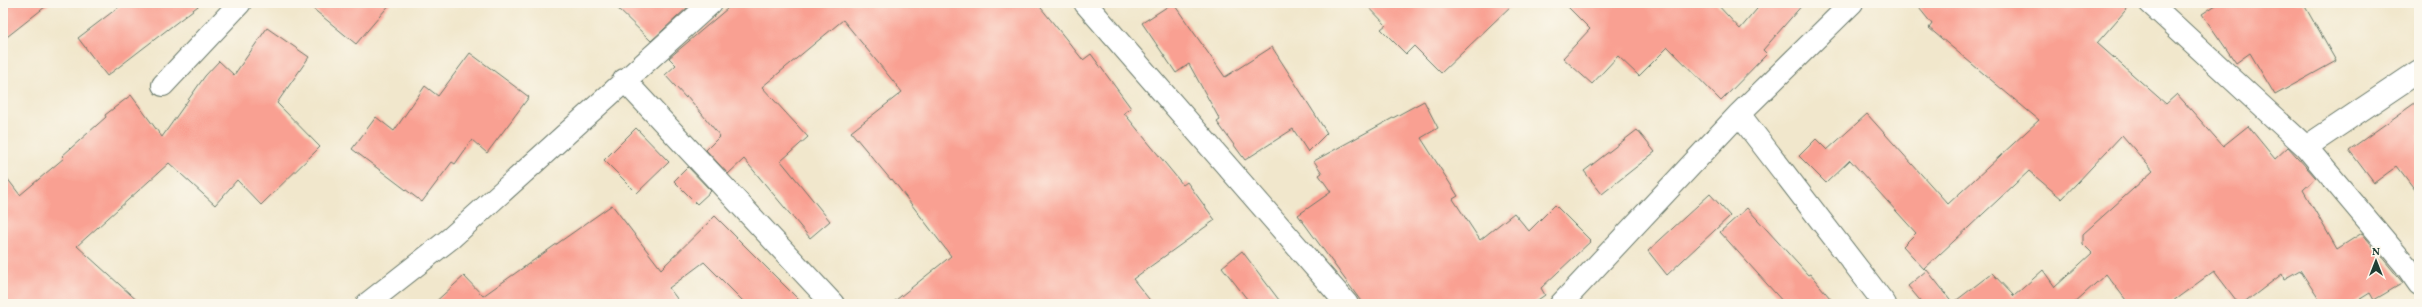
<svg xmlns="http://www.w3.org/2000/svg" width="2422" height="307" viewBox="0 0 2422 307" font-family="Vollkorn,serif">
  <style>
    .building { fill: #f9a092 }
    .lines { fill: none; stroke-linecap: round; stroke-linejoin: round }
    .street-casing { stroke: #687869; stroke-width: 24 }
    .street { stroke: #fff; stroke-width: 22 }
  </style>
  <rect width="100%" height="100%" fill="#fbf7ec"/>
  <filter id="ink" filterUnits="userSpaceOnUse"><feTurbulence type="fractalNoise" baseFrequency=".025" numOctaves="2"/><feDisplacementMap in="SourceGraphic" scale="8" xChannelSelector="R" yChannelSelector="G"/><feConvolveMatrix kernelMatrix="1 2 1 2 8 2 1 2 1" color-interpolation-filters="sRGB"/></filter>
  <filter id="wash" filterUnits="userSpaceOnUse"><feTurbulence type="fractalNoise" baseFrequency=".012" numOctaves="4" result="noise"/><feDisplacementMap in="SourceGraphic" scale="16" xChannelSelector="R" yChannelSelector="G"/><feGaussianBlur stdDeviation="0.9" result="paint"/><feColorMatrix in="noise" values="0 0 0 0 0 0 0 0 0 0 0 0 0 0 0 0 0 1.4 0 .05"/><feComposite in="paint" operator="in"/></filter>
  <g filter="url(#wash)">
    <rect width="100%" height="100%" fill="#f1e7cc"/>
    <g id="blocks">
      <!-- building -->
      <path class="building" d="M3,3H50L3,40Z
        M124,3H202L107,76L78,38Z
        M306,3H391L356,44Z
        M612,3H685L688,7L651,41Z
        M734,3H1037L1083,60L1091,54L1131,108L1124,113L1183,185L1187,182L1215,220L1133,279L1153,304H891L951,256L892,179L891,180L851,132L902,92L843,20L762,87L808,137L781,161L830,221L810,238L744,159L728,174L706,150L720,136L687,96L686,98L665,75L676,65L669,58Z
        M1173,3L1225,77L1272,47L1327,133L1308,152L1293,129L1245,160L1217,122L1220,120L1189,64L1176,73L1142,23Z
        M1365,3H1514L1441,73L1414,46L1406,54L1381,29L1386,25Z
        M1564,3H1716L1740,29L1762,3H1804L1763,50L1767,54L1721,101L1668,47L1639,76L1618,56L1592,84L1563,58L1590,29Z
        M1915,3H2132L2097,43L2166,104L2177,94L2223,146L2248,126L2275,159L2288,147L2316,178L2303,190L2337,249L2362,233L2403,283L2374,300L2370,293L2352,304H2322L2300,270L2284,279L2282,274L2243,304H2239L2214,271L2169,304H2129L2106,274L2073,304H1923L1908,286L1927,270L1953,303L1992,273L2014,296L2043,270L2055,287L2092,253L2083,244V234L2153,171L2122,135L2062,199L2029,171L1924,269L1903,246L1916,233L1850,160L1826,183L1799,156L1816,139L1827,150L1867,114L1948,204L2039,120L1929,28L1932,24Z
        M2219,3H2303L2336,61L2275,95L2250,53L2236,63L2202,14Z
        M267,28L309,57L277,103L320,147L261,205L237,180L215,205L169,163L77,246L141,304H3V173L20,195L64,158L62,156L106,117L105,115L131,95L162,137L205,76L219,61L234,75Z
        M470,53L529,97L487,153L472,140L455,164L452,162L422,202L352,149L376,117L394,131L425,86L438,96Z
        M2419,100V195L2397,166L2374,183L2349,150Z
        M1424,101L1438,128L1421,138L1458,196L1453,199L1480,240L1514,213L1529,231L1555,205L1591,241L1541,288L1545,295L1532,304H1363L1298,215L1331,192L1319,175L1322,173L1314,161Z
        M636,128L669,162L637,193L604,160Z
        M1637,130L1655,152L1602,194L1584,171Z
        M688,167L711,191L697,204L674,181Z
        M1710,194L1730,216L1667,275L1648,251Z
        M612,205L661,269L715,216L803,304H746L704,262L669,288L681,304H433L464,276L483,296Z
        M1747,208L1808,275L1810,274L1835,304H1785L1720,232Z
        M1242,251L1282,304H1251L1222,267Z"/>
    </g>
  </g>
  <g filter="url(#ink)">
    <use href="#blocks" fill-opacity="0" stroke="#687869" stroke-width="1"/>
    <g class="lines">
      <!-- street casing -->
      <g class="street-casing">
        <path id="street" d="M1085,3L1347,304
          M2150,3L2306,147L2407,267L2419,284
          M624,80L833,304
          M163,85L240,3
          M1739,114L1885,304
          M2306,147L2419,71
          M367,304L451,238L711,3
          M1561,304L1739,114L1852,3"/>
      </g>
      <!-- street -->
      <use href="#street" class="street"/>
    </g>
  </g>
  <!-- margin -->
  <rect width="2422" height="307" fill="none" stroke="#fbf7ec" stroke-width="16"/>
  <!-- north arrow -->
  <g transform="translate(2376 261)" stroke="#fbf7ec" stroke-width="3" paint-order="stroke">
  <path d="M0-3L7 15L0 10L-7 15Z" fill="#1f3d34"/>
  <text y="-6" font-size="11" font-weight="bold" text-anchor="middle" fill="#1f3d34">N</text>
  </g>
</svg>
